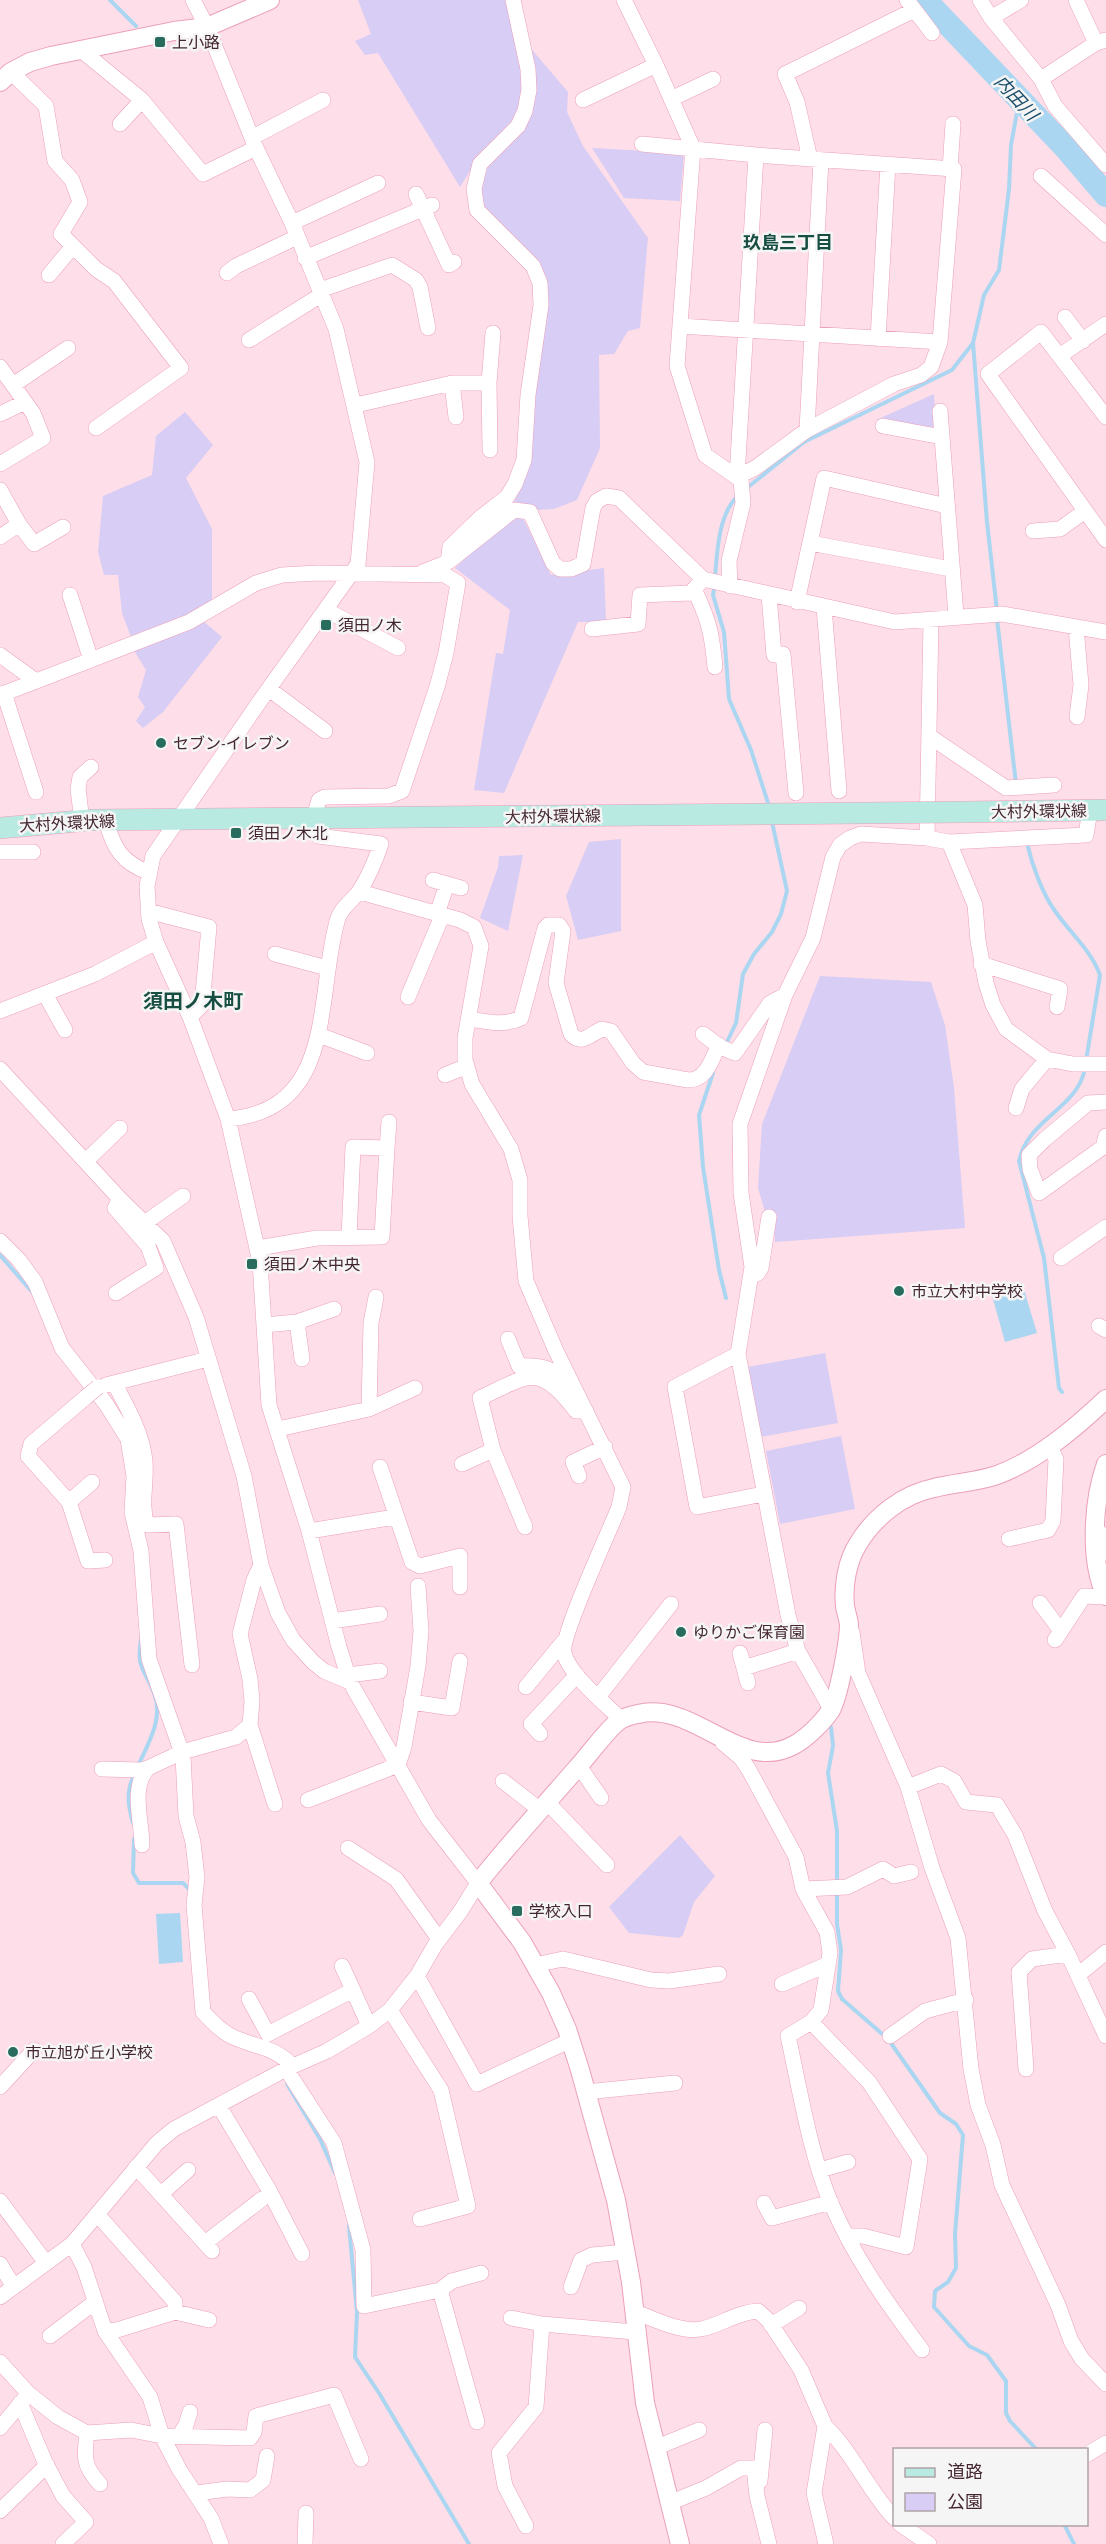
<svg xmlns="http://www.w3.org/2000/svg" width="1106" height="2544" viewBox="0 0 1106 2544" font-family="'PT Sans Narrow','Noto Sans JP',sans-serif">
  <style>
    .green { fill: #d7cdf5 }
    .water { fill: #abd6f1 }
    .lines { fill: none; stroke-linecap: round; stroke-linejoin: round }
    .stream { stroke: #abd6f1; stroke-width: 4 }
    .river { stroke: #abd6f1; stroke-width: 24 }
    .minor-casing { stroke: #eca0bb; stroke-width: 16 }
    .tertiary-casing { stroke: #eca0bb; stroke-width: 20 }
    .secondary-casing { stroke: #eca0bb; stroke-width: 22 }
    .minor { stroke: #fff; stroke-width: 15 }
    .tertiary { stroke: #fff; stroke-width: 18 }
    .secondary { stroke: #b8eae2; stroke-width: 21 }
    .minor-bridge-casing { stroke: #eca0bb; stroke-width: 16; stroke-linecap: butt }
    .secondary-bridge-casing { stroke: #eca0bb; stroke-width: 22; stroke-linecap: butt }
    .minor-bridge { stroke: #fff; stroke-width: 15 }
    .secondary-bridge { stroke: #b8eae2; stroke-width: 21 }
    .poi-dot { fill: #286c5e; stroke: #f5f5f5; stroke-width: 2 }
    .labels { text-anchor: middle; stroke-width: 5; stroke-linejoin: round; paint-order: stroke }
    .poi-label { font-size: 16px; fill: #442631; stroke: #f5f5f5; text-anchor: start }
    .street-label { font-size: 16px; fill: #442631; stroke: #f5f5f5 }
    .water-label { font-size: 18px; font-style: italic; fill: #1b4e6a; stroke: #f5f5f5 }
    .neighbourhood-label { font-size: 18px; font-weight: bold; fill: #174e42; stroke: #f5f5f5 }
    .quarter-label { font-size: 20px; font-weight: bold; fill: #174e42; stroke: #f5f5f5 }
  </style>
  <rect width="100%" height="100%" fill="#fedee8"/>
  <!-- green -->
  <path class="green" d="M358,0H507L512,18L524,89L515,124L477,160L460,187L378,53L365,55L355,41L371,34Z
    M528,45L568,92L567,112L583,146L648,238L640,328L628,331L614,354L599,355L600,448L577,500L554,509L538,510L514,502L527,474L543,284L480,209L483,165L520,128Z
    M592,148L684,153L680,201L624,198Z
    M934,394L936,431L876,420Z
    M185,412L213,445L186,478L212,529V604L188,619L131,637L122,613L118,575H104L98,552L103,496L152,475L156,436Z
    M508,518H523L551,575L604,568L606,622H578L504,793L474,790L496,653L503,654L510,610L455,568Z
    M203,621L222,637L163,712L143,728L136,721L145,707L138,697L146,670L133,649Z
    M621,839V931L578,940L566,896L589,842Z
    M523,855L508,931L480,918L498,867L499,856Z
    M820,976L931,982L945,1025L954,1088L965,1228L775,1242L774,1217L766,1215L758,1188L762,1124Z
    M825,1353L838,1423L761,1437L748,1367Z
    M841,1436L855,1509L780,1524L766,1451Z
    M680,1835L715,1876L694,1902L683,1935L679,1938L629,1933L609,1907Z"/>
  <!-- water -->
  <path class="water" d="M1022,1283L1037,1333L1005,1342L991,1292Z
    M180,1913L183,1962L159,1964L156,1914Z"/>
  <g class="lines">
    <!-- stream -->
    <path class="stream" d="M110,0L136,26
      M747,488L804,442L952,370L973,343
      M715,578C717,554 718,515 737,497
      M715,585L713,595L724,632L729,699L751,750L769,806
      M997,611L987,522L973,343L984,295L999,270L1009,189L1011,145L1019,101
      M997,619L1016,784
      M1027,843C1032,865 1042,893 1055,911C1070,933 1091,950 1100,975L1086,1061
      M726,1044L736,1023L743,974L754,954L772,932L781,914L787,891L772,822
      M713,1073L699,1115L703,1167L719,1270L726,1298
      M0,1255L33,1293
      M1062,1392L1059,1388L1044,1258L1019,1161C1029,1117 1078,1109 1085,1068
      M831,1727L833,1746L828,1773L837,1831V1882
      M138,1766C148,1744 164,1718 154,1693C145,1669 136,1669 141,1640
      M133,1823C128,1805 126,1792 134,1775
      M134,1839L133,1873L139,1883H183L190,1890
      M837,1893V1924L841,1950L838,1991L842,1999L888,2039L940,2113L956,2124L963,2135L955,2234L956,2268L948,2282L935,2291L934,2307L969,2346L987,2355L1006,2381V2413L1010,2421L1037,2450
      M287,2084L320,2139L335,2173
      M349,2226L357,2312L355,2357L379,2393L469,2544
      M1064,2524L1074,2544"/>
    <!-- river -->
    <path class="river" d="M925,0L1065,147L1106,195"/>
    <!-- minor casing -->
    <g class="minor-casing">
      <path id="minor" d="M624,0L656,65L693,148L677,366L705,455L741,480L743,503L729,561L730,586
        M907,0L932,33
        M980,0L991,18L1041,79L1055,106L1106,165
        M1076,0L1096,43
        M991,18L1021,0
        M81,50L142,100L203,174L256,148
        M11,72L46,106L55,161L72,180L80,202L61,234L96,269L114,281L181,368L96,428
        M1041,79L1096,43L1106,40
        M671,99L713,79
        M583,100L656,65
        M120,124L142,100
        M253,137L323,100
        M642,144L756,155L954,169L940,342L931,367L921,375L894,384L807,430L755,468L737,477
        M810,159L797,102L785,74L914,10
        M950,169L953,124
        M1041,176L1106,235
        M416,194L449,265L454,262
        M292,223L378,183
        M305,258L432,205
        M227,273L236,266L297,237
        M49,275L73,246
        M320,290L392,265L416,280L420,287L428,328
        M1065,317L1083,341
        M680,326L940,342
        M878,339L888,164
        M249,340L321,295
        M1061,355L1106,324
        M0,367L33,413L43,438L0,464
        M452,383L456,417
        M13,385L68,348
        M356,405L452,383H489
        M940,411L956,615
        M0,414L25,402
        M1106,417L1041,332L988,374L1106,540
        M883,426L942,437
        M807,430L821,160
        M490,450L489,383L493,333
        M737,477L756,155
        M0,490L19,524L34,544L63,527
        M1033,531L1060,529L1085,511
        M0,537L19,524
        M810,543L951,569
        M448,562L450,547L480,518L507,497L515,484L524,460L528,395L541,305L540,283L533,266L477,210L474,189L480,164L518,126L525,111L529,90L528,69L513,0
        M423,572L448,562L514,510L530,512L553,563L560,569H571L583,564L593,508L597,501L606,496L619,498L703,579L895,622L1002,614L1106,632
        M694,589C709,620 712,634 715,667
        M70,595L91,660
        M769,595L774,655L783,654L796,793
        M797,602L824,478L947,506
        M824,607L839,791
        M326,610L398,648
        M1076,627L1081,685L1077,717
        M592,629L638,624L640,595L691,593L703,579
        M0,655L36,681
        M269,689L325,731
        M4,693L36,792
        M0,695L189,622L256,583L282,575L318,573L445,575L458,583L446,653L437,687L402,791L389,796L325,797L319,800L314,818L318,836L381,844C376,859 369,876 360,890C354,900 342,906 338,918C315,995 338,1110 228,1119
        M929,736L1006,788L1054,785
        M106,820C113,848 122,863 150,873
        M82,821L78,789L80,777L91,767
        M927,838L931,620
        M949,842L975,905L978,941L986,983L993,1005L1006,1029L1047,1059L1073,1064H1106
        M0,852H33
        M433,880L461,888
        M360,892L460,920L474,927L481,946L465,1038V1060L472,1084L511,1149L520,1180V1216L526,1281L556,1351L623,1487L619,1507C610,1530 560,1637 564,1653C569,1674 605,1704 621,1719
        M148,911L209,927L202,1005L190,1017
        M437,914L447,884
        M275,954L327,968
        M981,964L1060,989L1057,1007
        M45,994L65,1030
        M408,997L442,916
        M0,1011L95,974L156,942
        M469,1019C486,1022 505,1026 521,1018L545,928L548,925H559L563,931L556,983L571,1034C582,1046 590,1034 602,1029L611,1031L633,1063L643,1072L688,1080C707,1080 711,1060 719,1045
        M703,1034L720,1047L735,1053L770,1003L785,995
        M319,1035L367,1053
        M0,1069L120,1199L163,1241L196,1317L244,1476L261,1565L278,1613L293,1640L313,1662L324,1671L350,1682
        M445,1075L467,1066
        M1106,1102L1088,1103L1044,1140L1029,1155L1030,1169L1039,1193L1103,1147L1106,1136
        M1016,1108L1022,1089L1047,1059
        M387,1148L389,1122
        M87,1160L120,1128
        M146,1222L183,1196
        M0,1241L19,1260L35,1282L62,1348L106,1404L128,1439L134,1476L132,1512L141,1551L149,1659L183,1756L186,1816L193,1842L197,1877L194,1905L203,2012C211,2021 222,2032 233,2037C257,2048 273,2046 293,2066
        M258,1248L317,1238L382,1237L387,1148L353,1147L349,1237
        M1061,1258L1106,1227
        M751,1276L758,1273L761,1268L769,1217
        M116,1293L156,1268L148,1246L115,1208L120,1199
        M297,1322L334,1309
        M264,1325L297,1322L302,1359
        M1099,1326L1106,1330
        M508,1339L519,1366C540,1365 553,1368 570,1382
        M738,1354L675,1387L697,1507L763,1494
        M114,1383C127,1407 142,1432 145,1461C147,1483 140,1504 147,1525L176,1524L192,1665
        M106,1385L208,1359
        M86,1397L31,1444L28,1456L69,1502L88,1561L105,1560
        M369,1409L371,1323L376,1297
        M278,1429L369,1409L415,1388
        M462,1464L493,1450
        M380,1467L412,1562L420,1566L460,1556V1587
        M579,1476L573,1462L605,1447
        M69,1502L92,1482
        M525,1527L493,1450L480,1398C529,1375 539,1362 576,1411H586
        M1096,1530L1103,1535L1106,1553
        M309,1531L395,1517
        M1009,1539L1048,1530L1053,1521L1056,1459L1049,1445
        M1040,1603L1061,1631
        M332,1621L380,1614
        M852,1632L858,1673L908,1787L932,1868L958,1938L971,2069L978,2105L993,2145L1002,2185L1058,2305L1071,2341L1082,2359L1106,2384
        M1055,1640L1084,1596L1106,1597
        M740,1653L744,1668
        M348,1675L380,1671
        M748,1683L744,1668L798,1651
        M526,1687L563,1642
        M598,1697L671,1604
        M411,1702L452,1708L460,1661
        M831,1709L798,1651L788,1615L738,1354L752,1267L741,1193L740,1124L785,995L813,938L833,857L840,845L850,838L861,834L927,838L949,842L1086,835L1090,810
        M250,1725L275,1804
        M540,1734L531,1724L577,1675
        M723,1743L741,1758L749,1770L796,1857L803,1889L827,1932L830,1953L821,2010L811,2022L788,2036C800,2090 809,2149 830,2201C853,2256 887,2303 922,2350
        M398,1765L404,1747L418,1666L421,1631L418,1586
        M579,1766L601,1798
        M102,1769L141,1770L148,1768L182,1752L236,1737L250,1725L252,1701L250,1679L240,1634L254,1580L261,1565
        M503,1781L540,1810
        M908,1787L941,1774L954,1781L966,1802L997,1805L1015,1835L1045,1911L1068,1954L1106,2036
        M308,1800L398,1765
        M547,1802L607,1865
        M142,1845C142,1822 130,1787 148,1768
        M348,1848L396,1879L439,1939
        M803,1889L847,1887L883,1869L894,1876L911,1872
        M535,1965L563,1959L651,1980L669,1981L719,1974
        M342,1966L353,1990
        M1078,1975L1106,1952
        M417,1976L477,2084L571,2040
        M782,1984L828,1964
        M249,1999L268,2034L353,1990L369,2026
        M390,2010L441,2090L468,2206L420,2219
        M811,2022L869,2082L920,2159L906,2247L863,2236H848
        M890,2036L925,2011L966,2000
        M286,2069L334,2143L363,2250L364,2306L440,2290L477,2422
        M1026,2069L1019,1972L1032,1959L1068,1954
        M0,2087L34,2050
        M586,2092L675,2083
        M219,2106L268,2188L302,2254
        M136,2167L212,2251
        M820,2170L848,2162
        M161,2194L188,2170
        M0,2201L46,2263
        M764,2203L772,2218L831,2202
        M97,2214L175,2302V2312L117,2330L105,2331
        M205,2243L262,2199
        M72,2244L84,2267L105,2331L150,2397L162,2436L179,2469L211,2518L221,2544
        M0,2264L14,2287
        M571,2287L581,2260L592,2255L626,2252
        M440,2290L452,2281L481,2273
        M0,2297L72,2244L157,2143L174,2129L286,2069L327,2051L369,2026L390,2010L417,1976L435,1945L460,1912L478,1883L429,1820L350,1682L339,1647L309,1531L269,1405L260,1262L228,1119L190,1017L156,942L149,919L147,886L153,856L262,698L358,564L367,462L336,329L292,223L256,148L207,27L193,0
        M175,2312L209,2320
        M634,2312C653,2318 680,2333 701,2329C721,2325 737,2312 758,2311L769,2321L801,2370L825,2426L814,2493L826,2544
        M511,2318L542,2324
        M771,2325L799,2308
        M50,2336L95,2302
        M0,2362L29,2394L58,2417L87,2433L131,2430L162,2436L250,2438L254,2432L256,2416L334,2395L361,2459
        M20,2403L45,2462L63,2496L86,2522L63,2544
        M825,2426C853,2453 868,2490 894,2518
        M0,2428L25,2398
        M87,2433C84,2457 83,2466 100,2484
        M179,2436L186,2425L190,2412
        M655,2448L699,2430
        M1086,2455L1106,2443
        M760,2481L765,2430
        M197,2493L227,2489L250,2490L263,2480L267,2456
        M669,2503L706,2488L741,2468H754L757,2496L769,2544
        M0,2511L47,2465
        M900,2524L929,2544
        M526,2526L505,2486L499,2453L536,2407L542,2324L635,2332
        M305,2544L306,2513"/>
    </g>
    <!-- tertiary casing -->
    <g class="tertiary-casing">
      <path id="tertiary" d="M0,82L11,72L30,62L51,56L174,31L207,27L270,0
        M1106,1464C1093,1500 1089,1561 1106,1596
        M680,2544L645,2403L631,2282L616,2200L580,2070L567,2029L551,1993L522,1942L478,1883C510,1843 544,1806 577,1768C589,1755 608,1728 620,1720C625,1717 633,1715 638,1714C694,1700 741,1775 794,1745C807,1738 823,1722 831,1710C839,1695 849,1641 849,1624C848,1618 846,1612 845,1606C843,1586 847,1561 858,1544C874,1517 903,1494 934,1488C954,1483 977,1482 997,1475C1038,1460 1075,1428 1106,1399"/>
    </g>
    <!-- secondary casing -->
    <g class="secondary-casing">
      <path id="secondary" d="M964,812L1106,810
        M0,828L90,820L542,816"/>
    </g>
    <!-- minor -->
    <use href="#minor" class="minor"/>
    <!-- tertiary -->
    <use href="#tertiary" class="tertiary"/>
    <!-- secondary -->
    <use href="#secondary" class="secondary"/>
    <!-- minor-bridge casing -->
    <g class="minor-bridge-casing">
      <path id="minor-bridge" d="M86,1397L98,1387"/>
    </g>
    <!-- secondary-bridge casing -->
    <g class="secondary-bridge-casing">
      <path id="secondary-bridge" d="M542,816L964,812"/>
    </g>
    <!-- minor-bridge -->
    <use href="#minor-bridge" class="minor-bridge"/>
    <!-- secondary-bridge -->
    <use href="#secondary-bridge" class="secondary-bridge"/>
  </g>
  <!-- markers -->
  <g class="poi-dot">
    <rect x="154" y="36" width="12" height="12" rx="3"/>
    <rect x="320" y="619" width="12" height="12" rx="3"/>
    <circle cx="161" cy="743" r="6"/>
    <rect x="230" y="827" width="12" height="12" rx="3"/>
    <rect x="246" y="1258" width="12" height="12" rx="3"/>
    <circle cx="899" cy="1291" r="6"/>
    <circle cx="681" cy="1632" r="6"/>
    <rect x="511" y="1905" width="12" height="12" rx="3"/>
    <circle cx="13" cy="2052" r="6"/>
  </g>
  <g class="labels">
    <!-- poi labels -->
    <g class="poi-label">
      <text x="172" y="48">上小路</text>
      <text x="338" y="631">須田ノ木</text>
      <text x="173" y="749">セブン-イレブン</text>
      <text x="248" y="839">須田ノ木北</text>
      <text x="264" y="1270">須田ノ木中央</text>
      <text x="911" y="1297">市立大村中学校</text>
      <text x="693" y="1638">ゆりかご保育園</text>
      <text x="529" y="1917">学校入口</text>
      <text x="25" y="2058">市立旭が丘小学校</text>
    </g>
    <!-- street labels -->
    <g class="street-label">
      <text transform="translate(1039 811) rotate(-1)" y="6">大村外環状線</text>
      <text transform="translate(553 816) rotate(-1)" y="6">大村外環状線</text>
      <text transform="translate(67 823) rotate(-3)" y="6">大村外環状線</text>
    </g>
    <!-- water labels -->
    <g class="water-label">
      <text transform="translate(1016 98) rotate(47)" y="6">内田川</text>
    </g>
    <!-- neighbourhood labels -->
    <g class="neighbourhood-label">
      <text x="788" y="249">玖島三丁目</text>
    </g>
    <!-- quarter labels -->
    <g class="quarter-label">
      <text x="193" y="1008">須田ノ木町</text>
    </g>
  </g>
  <!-- legend -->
  <rect x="893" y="2448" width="195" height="78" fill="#f5f5f5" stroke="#aea2a7" stroke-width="1.5"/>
  <rect x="905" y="2468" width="30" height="9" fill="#b8eae2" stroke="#aea2a7" stroke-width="1.5"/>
  <text x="947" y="2478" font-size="18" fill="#442631">道路</text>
  <rect x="905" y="2493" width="30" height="18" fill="#d7cdf5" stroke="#aea2a7" stroke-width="1.5"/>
  <text x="947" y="2508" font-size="18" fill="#442631">公園</text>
</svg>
